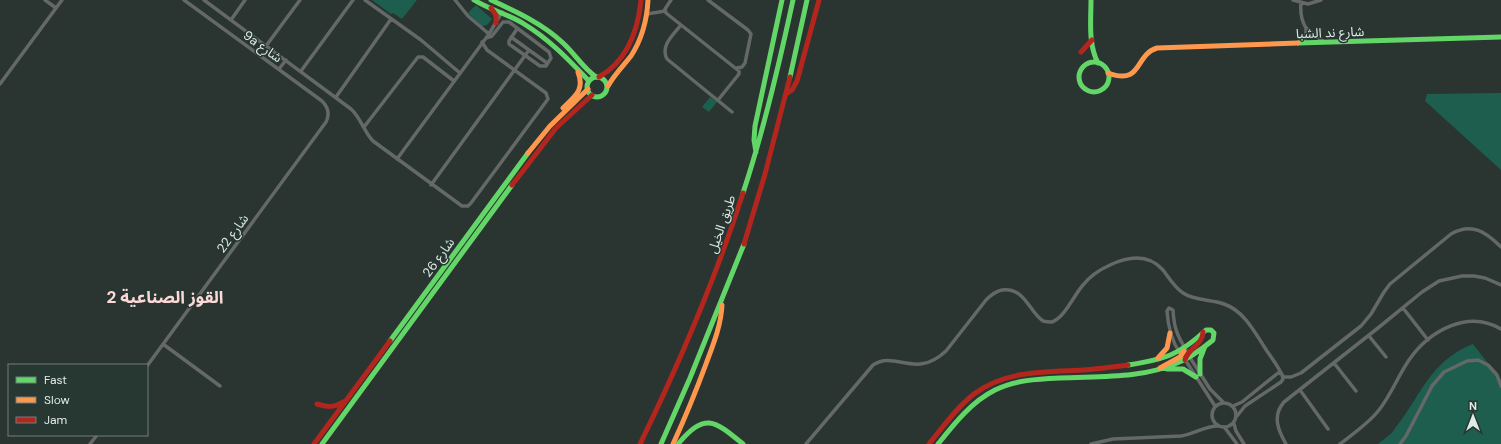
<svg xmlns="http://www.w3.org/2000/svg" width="1501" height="444" viewBox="0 0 1501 444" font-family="'DM Sans','Noto Sans Arabic',sans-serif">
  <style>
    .green { fill: #1e5e4e }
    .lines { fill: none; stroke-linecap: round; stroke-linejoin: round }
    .street { stroke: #646867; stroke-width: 3.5 }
    .fast { stroke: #63d668; stroke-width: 5 }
    .slow { stroke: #ff974d; stroke-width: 5 }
    .jam { stroke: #b3261e; stroke-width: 5 }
    .labels { text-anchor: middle; stroke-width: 3; stroke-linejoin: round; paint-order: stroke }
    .street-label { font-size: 13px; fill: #e0eae6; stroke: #273732 }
    .district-label { font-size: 17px; font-weight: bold; fill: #fcd9d6; stroke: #273732 }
  </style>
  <rect width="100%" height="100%" fill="#2a3431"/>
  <!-- green -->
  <path class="green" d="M372,0H417L402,19L393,13L391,14Z
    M476,5L492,19L487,25L482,26L468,13Z
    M1501,93V170L1425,101L1427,94Z
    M710,97L717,102L709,112L702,107Z
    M1473,344L1501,380V444H1378C1384,439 1392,434 1396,427C1422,394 1430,361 1473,344Z"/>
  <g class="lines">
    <!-- street -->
    <path class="street" d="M45,0L56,8
      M204,0L351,109C361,118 364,132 373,141L462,206H468L471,203L548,99L546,93L487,50L482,42
      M365,0L421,40L460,73
      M455,0L468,16L489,34
      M671,0L665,9L666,13L739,71V74L718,100
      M708,0L748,30L751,34L745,63L742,67L737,68
      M1293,0L1308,4L1321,0
      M1301,3C1300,13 1301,20 1306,28L1324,42
      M647,14L665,11
      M231,20L245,0
      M681,25C673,35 660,46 667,59L732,112
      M511,37L547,63
      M486,38L492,36L503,22H509L549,52L551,58L546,66H540L509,44V41L517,29
      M1303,43L1306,36V28
      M266,46L300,0
      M279,69L286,60
      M301,71L353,0
      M0,84L62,0
      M336,97L391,19
      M364,127L418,57H423L454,81
      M397,159L489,34L502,12
      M431,185L529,50
      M1403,308L1428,340
      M1369,336L1386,357
      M163,344L220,386
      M1180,353C1171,340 1168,327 1167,311L1169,308L1173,310C1174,328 1177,335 1186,350
      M1189,356L1210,389L1224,403
      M1184,358L1215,406
      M1334,363L1356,391
      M147,366L326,122C330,114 328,107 322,101L184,0
      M1283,377H1291L1301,373L1361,326L1371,314L1384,292L1390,284L1451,234C1472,222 1486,232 1501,247
      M1300,390L1328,429
      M1212 415a12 12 0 1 1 24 0a12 12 0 1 1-24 0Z
      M1233,406L1242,402L1278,373L1282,374L1283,379L1281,382L1245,406L1237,416
      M1234,424L1236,431L1244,444
      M1225,428L1237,444
      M90,444L97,435
      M806,444L873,365C896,350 915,380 946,351L986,300C991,295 996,291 1002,290C1025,287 1029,312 1043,321C1046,322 1049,322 1052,322C1065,317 1074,295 1083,285C1090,276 1099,270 1110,265C1127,257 1148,253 1163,270C1169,278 1174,287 1183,293C1195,301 1210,299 1224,304C1244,311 1254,331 1265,348C1270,356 1277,364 1281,373
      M1091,444L1113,439L1181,436C1194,434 1205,426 1218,426
      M1286,444C1278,430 1272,416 1284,402L1378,328L1422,292L1439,281L1462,276H1474L1485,278L1501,285
      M1340,444C1354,433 1369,423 1379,410C1391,395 1398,376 1409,360C1429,331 1468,309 1501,329
      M1400,444L1406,436L1432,386L1444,372L1467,361L1478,360L1488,365L1497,375L1501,386"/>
    <!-- fast -->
    <path class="fast" d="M474,0C490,10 508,14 524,24C549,39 569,60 589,81
      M491,0C517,12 543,24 563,43C575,54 583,68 596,77
      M1091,0C1091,21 1088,44 1098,63
      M1298,43L1501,37
      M1079 77a15 15 0 1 1 30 0a15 15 0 1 1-30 0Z
      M587 87a10 10 0 1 1 20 0a10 10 0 1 1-20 0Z
      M790,77L807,0
      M756,152L754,140L755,126L782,0
      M743,193C764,130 779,65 793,0
      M390,341L528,153
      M1167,369H1183L1196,377
      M1200,374V359L1205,346
      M322,444L512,185
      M661,444L690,378L744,244
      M678,444C705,412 714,420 743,444
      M938,444C954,424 971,402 995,390C1015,380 1038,379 1060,378C1099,376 1141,379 1177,363C1190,358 1202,349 1213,340L1214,333L1211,330H1206C1178,356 1165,359 1128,365"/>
    <!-- slow -->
    <path class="slow" d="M1108,73C1143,86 1134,55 1157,48L1298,43
      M608,86C614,75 623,66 631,56C642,39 647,20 648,0
      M563,108C575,96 585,90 578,72
      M528,153L550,126L588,89
      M1158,358L1167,348L1170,333
      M1160,368L1180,357L1184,351
      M673,444C685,418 696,391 706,364C713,345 721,326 722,305"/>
    <!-- jam -->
    <path class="jam" d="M491,8L496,15V23
      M1081,52L1092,40
      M599,77C627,61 638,31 641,0
      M786,94L792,90L797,81L819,0
      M512,185L556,128L592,95
      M744,244L765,174L790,77
      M1185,360C1188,348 1203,345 1203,332
      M317,404C327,407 334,408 343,402
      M314,444L390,341
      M640,444C680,362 715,280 743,193
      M929,444C943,427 956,408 974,394C1006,370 1045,372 1083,370C1098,369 1113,367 1128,365"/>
  </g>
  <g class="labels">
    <!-- street labels -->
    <g class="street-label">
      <text transform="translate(1330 32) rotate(-2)" y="5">شارع ند الشبا</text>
      <text transform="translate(263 46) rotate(36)" y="5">9a شارع</text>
      <text transform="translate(721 224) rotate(-71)" y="5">طريق الخيل</text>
      <text transform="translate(232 233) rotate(-54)" y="5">شارع 22</text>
      <text transform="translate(438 257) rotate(-54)" y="5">شارع 26</text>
    </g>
    <!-- district labels -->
    <g class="district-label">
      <text x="165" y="303">القوز الصناعية 2</text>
    </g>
  </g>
  <!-- legend -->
  <rect x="8" y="364" width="140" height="72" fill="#273732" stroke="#717f7a"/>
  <rect x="16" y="377" width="20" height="6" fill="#63d668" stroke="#717f7a"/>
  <text x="44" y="384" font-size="12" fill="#e0eae6">Fast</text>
  <rect x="16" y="397" width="20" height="6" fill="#ff974d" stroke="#717f7a"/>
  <text x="44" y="404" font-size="12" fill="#e0eae6">Slow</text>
  <rect x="16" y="417" width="20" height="6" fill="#b3261e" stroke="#717f7a"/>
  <text x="44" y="424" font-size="12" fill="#e0eae6">Jam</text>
  <!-- north arrow -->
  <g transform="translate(1473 416)" stroke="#273732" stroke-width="3" paint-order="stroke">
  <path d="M0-3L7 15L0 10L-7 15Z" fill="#e0eae6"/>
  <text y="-6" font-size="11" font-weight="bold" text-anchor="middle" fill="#e0eae6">N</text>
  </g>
</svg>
